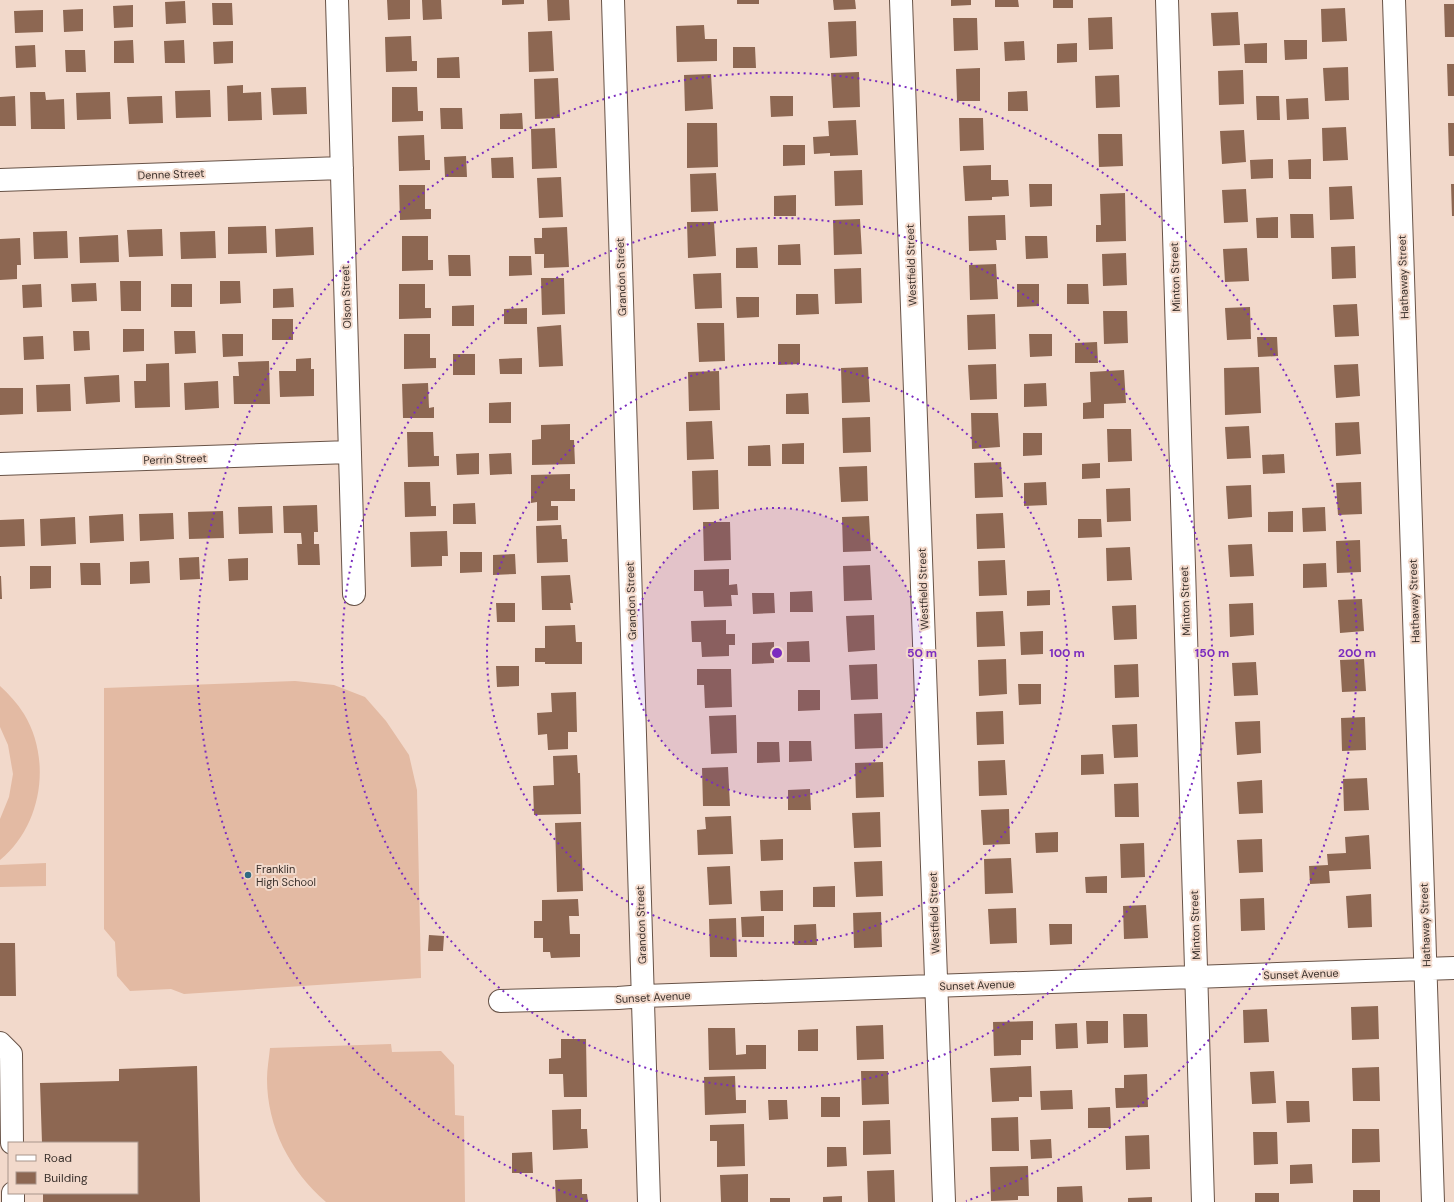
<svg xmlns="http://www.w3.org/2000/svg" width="1454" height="1202" viewBox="0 0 1454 1202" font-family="'DM Sans',sans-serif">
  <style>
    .pitch { fill: #e3baa3 }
    .building { fill: #8d6752 }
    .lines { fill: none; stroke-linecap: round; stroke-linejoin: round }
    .minor-casing { stroke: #685347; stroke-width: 24 }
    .minor { stroke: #fff; stroke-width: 22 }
    .ring { fill: none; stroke: #7b2cbf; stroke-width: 2; stroke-dasharray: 2 4 }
    .poi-dot { fill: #306a83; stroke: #f2d9cb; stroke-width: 1.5 }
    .labels { text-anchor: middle; stroke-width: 4; stroke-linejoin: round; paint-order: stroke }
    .street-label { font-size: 11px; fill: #3a302b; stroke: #f2d9cb }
    .poi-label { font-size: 11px; fill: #3a302b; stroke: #f2d9cb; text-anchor: start }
    .centre { fill: #7b2cbf; stroke: #f2d9cb; stroke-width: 2 }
    .ring-label { font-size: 12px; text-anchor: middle; font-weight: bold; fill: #7b2cbf; stroke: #f2d9cb; stroke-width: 4; stroke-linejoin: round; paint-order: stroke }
  </style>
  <rect width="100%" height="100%" fill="#f2d9cb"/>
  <!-- pitch -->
  <path class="pitch" d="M295,681L334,685L365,697L386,721L409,755L417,790L421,978L184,994L171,989L130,991L117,976L115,942L104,929V688Z
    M0,686C9,694 17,703 24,714C52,760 42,826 0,860V819L9,797L13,774L8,745L0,727Z
    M46,863V886L0,887V865Z
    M391,1044L392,1052L441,1051L454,1065L455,1115L464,1116L465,1202H326C290,1171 267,1127 267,1079C267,1069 269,1058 270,1048Z"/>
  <!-- building -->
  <path class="building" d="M387,0H410V19L388,20Z
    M422,0H441L442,19L423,20Z
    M502,0H524V4L502,5Z
    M547,0H569L570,20L548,21Z
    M737,0H759V4H737Z
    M833,0H855L856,9L834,10Z
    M951,0H971V5L951,6Z
    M995,0H1018L1019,7H995Z
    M1053,0H1073V8H1053Z
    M185,1L186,23L166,24L165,2Z
    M212,3H232L233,25H213Z
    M1444,4H1454V37H1445Z
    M133,5V27L114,28L113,6Z
    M1345,8L1347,41L1322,42L1321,9Z
    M83,9V31L64,32L63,10Z
    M43,10V32L15,33L14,11Z
    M1238,12L1240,45L1213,46L1211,13Z
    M1112,17L1113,49L1089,50L1088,18Z
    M953,18H977L978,50L954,51Z
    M856,21L857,56L830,58L828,22Z
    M704,25L705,39H717V61L677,62L676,26Z
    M552,31L554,71L529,72L528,32Z
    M411,36L412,61H417V71L386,72L385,37Z
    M133,40L134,63H114V41Z
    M184,40L185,63H165L164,41Z
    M1284,40H1307V59L1285,60Z
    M233,41V63L214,64L213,42Z
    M1024,41L1025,60L1005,61L1004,42Z
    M1077,43V62L1057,63V44Z
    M1267,43V63H1245L1244,44Z
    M35,45L36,67L16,68L15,46Z
    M733,47H755L756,68H733Z
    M65,50H85L86,72H66Z
    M459,57L460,78H437V58Z
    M1447,64H1454V96H1448Z
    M1348,67L1349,100L1325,101L1323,68Z
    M980,68V101H957L956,69Z
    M1243,70L1244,104L1219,105L1218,71Z
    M859,72L860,107L833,108L831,73Z
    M711,74L713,109L685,111L684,75Z
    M1119,75L1120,107L1096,108L1095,76Z
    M558,78L560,118L535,119L534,79Z
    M243,85V93L261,92L262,120L228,121L227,86Z
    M306,87L307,114L273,115L271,88Z
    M392,87H417L418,111H423V121L392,122Z
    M210,90L211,117L176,118L175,91Z
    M1027,91L1028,111H1008V92Z
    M30,92H45L46,100L64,99L65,129H31Z
    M110,92L111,119L77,120L76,93Z
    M15,96L16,126H0V97Z
    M162,96L163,123L129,124L127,97Z
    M770,96H793V116L771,117Z
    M1256,96H1279L1280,120H1257Z
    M1308,98L1309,119L1287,120L1286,99Z
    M440,108H462L463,129H441Z
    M522,113L523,129H500V114Z
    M959,118H983L984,150L960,151Z
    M856,120L858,155L830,156V153L814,154L813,137L829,136L828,121Z
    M687,123H717L718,167L687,168Z
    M1448,123H1454V156H1449Z
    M1346,127L1348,160L1323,161L1322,128Z
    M555,128L557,168L532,169L531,129Z
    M1244,130L1246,162L1222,164L1220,131Z
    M1098,134H1122L1123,166L1099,167Z
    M424,135L425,160H430V170L399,171L398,136Z
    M783,145H805V165L783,166Z
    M466,156L467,177H445L444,157Z
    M513,157L514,178H492L491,158Z
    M1273,159V178L1251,179L1250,160Z
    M1311,159V179H1289L1288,160Z
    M991,165V180H1008L1009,196L992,197V200L965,201L963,166Z
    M862,170L863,205L835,206L834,171Z
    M716,173L718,211L691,212L690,174Z
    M561,177L563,217L539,218L537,178Z
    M1029,184H1052V206L1030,207Z
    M1451,184H1454V216H1452Z
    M399,185H425V209H431V219L400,220Z
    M1352,186L1354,219L1330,220L1329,187Z
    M1246,189L1248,222L1224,223L1222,190Z
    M1125,193L1126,241L1096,242V225H1101L1100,194Z
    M796,195V216H774V196Z
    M1290,214H1313L1314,238H1291Z
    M1005,215L1006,240H996L997,250L969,251L968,216Z
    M1278,217V238H1257L1256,218Z
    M860,219L862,254L834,255L833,220Z
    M687,222H714L716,256L688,258Z
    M266,226L267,253L228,254V227Z
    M313,227L314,255L276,257L275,229Z
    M567,227L569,267L544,268V254H535L534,238H542V228Z
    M162,229L163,256L129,257L127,230Z
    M67,231L68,258L34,259L33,232Z
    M215,231L216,258L181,259L180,232Z
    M118,235L119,262L80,263L79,237Z
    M402,236H428V260H433V270L402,271Z
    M1025,236H1047L1048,258L1026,259Z
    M20,238L21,265H17V279L0,280V239Z
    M800,244L801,265H778V245Z
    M1355,246L1356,278L1332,279L1331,247Z
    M757,247L758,268H736V248Z
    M1247,248L1249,281L1225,282L1223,249Z
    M1126,253L1127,285L1103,286L1102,254Z
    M448,255H470L471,276H449Z
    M509,256H531L532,275L509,276Z
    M996,264L998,299L970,300L969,265Z
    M861,268L862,303L835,304L834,269Z
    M721,273L722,308L695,309L693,274Z
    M541,278H564L565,314L542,315Z
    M120,281H141V311H121Z
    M220,281H240L241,303L220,304Z
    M96,283L97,301L72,302L71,284Z
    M41,284L42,307L23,308L22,285Z
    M171,284H192V307H171Z
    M399,284H425V308H431V318L399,319Z
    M1017,284H1039V306L1017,307Z
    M1067,284H1088L1089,304H1067Z
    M293,288L294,307L273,308V289Z
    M796,294H818L819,314L796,315Z
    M736,297H759V317L737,318Z
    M1357,304L1359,336L1335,337L1333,305Z
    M474,305V326H452V306Z
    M1250,307L1251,339L1227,340L1225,308Z
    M527,308V324H504V309Z
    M1103,311H1127L1128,343L1104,344Z
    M995,314L996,349L968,350L967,315Z
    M272,319H293V340H272Z
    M697,323H724L725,361L699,362Z
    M561,325L563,366L539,367L537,327Z
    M123,329H144V351L123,352Z
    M73,331H89L90,350L74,351Z
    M174,331H195L196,353L175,354Z
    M222,334H243V356L223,357Z
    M404,334H430V358H436V368L404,369Z
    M1029,334H1052V356L1030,357Z
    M43,336L44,359L24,360L23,337Z
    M1257,337H1277L1278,356L1258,357Z
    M1097,342L1098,363H1075V343Z
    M778,344H800V364L778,365Z
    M453,354H475V375H453Z
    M311,358V369H314V396L280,397L279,371H296V359Z
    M522,358V374H500L499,359Z
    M269,361L270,404H234L233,376H239L238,362Z
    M169,363L170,407L135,408L134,381H146V364Z
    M996,364L997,399L970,400L968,365Z
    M1358,364L1360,396L1336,398L1334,365Z
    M868,367L870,402L842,403L841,368Z
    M1259,367L1261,413L1225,415L1224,368Z
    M1124,370L1126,403L1104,404V418L1083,419V403L1091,402L1090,372Z
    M719,371L720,410L689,411L688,372Z
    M119,375L120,402L86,404L84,377Z
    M218,381L219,408L185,410L184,383Z
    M428,383L429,408L434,407V418H403L402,384Z
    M1046,383L1047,406L1024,407V384Z
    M70,384L71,411L37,412L36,385Z
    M0,388H23V414L0,415Z
    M808,393L809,414H786V394Z
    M511,402V423H489V403Z
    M971,413H998L1000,447L972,449Z
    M870,417L871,452L843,453L842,418Z
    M712,421L714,459L687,460L686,422Z
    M1359,422L1361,454L1336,456L1335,423Z
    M570,424V440H574L575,464L532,465V440L541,439V425Z
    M1249,426L1251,458L1227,459L1225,427Z
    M1107,429H1131L1132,461L1108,462Z
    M407,432H433L434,456H439V466L408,467Z
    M1023,433H1042V455L1023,456Z
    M804,443V464H782V444Z
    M770,445L771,466H748V446Z
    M479,453V474L457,475L456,454Z
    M511,453L512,474L490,475L489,454Z
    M1284,454L1285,473L1263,474L1262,455Z
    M1001,462L1003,497L975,498L974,463Z
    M1100,463V478L1082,479V464Z
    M867,466L868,501L841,502L839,467Z
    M718,470L719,509L693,510L692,471Z
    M570,474V489H575V501H551V506H558V520L537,521V502L531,503V475Z
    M404,482H430L431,506H436V516L405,517Z
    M1046,482L1047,505L1024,506V483Z
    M1361,482L1362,514L1338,515L1336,483Z
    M1251,485L1252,517L1228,519L1226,486Z
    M1130,488L1131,521L1107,522L1106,489Z
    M475,503L476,524H453V504Z
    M317,505L318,532H314V544H319L320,565H298L297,544H302L301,533H284L283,506Z
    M272,506L273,533L239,534L238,507Z
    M1325,507L1326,531L1303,532L1302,508Z
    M223,511L224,538L189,539L188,512Z
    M1293,511V532H1268V512Z
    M173,513L174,539L140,541L139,514Z
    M1003,513L1005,548L977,549L976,514Z
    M123,514L124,541L90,543L89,516Z
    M869,516L871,551L843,552L842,517Z
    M75,517L76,544L41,546L40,519Z
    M24,519L25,546L0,547V520Z
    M1078,519H1101L1102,537L1078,538Z
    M703,522H730L731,560L704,561Z
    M561,525L562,539H567L568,562L537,563L536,526Z
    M447,531L448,556H442V566L411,567L410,532Z
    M1360,540L1361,572L1337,573L1336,541Z
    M1252,544L1254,576L1230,577L1228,545Z
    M1130,547L1132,580L1107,581L1106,548Z
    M460,552H482V572L460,573Z
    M515,554L516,574L493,575V555Z
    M199,557L200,579L180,580L179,558Z
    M248,558V580L229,581L228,559Z
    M1005,560L1007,595L979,596L978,561Z
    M149,561L150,583L130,584V562Z
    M80,563H100L101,585H81Z
    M1326,563L1327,587L1303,588V564Z
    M870,565L872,600L844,601L843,566Z
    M30,566H51V588L30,589Z
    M729,569V585L737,584L738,595H731L732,606L704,607L703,591H694V570Z
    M570,575L573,603H570L571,610H542L541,576Z
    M0,576H1L2,599H0Z
    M1050,590V605L1027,606V591Z
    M812,591L813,612H790V592Z
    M752,593H774L775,613L753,614Z
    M1362,599L1364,631L1340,633L1338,600Z
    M496,603H515V622H497Z
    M1253,603L1254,635L1230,637L1229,604Z
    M1136,605L1137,639L1114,640L1112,606Z
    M1003,611L1005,646L977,647L976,612Z
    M874,615L875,650L848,652L846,616Z
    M726,620V634H735V645H729V656L702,657L701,642H692L691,621Z
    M575,625L576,642H582V664H545V662H535V648H545V626Z
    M1043,631V654L1021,655L1020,632Z
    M809,641L810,662H787V642Z
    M774,642V663L752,664V643Z
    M1006,659L1007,694L979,696L978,660Z
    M1364,659L1366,691L1342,692L1340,660Z
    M1256,662L1258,695L1234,696L1232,663Z
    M877,664L878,699L851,700L849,665Z
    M1138,664L1139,697L1115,698L1114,665Z
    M496,666H519V686L497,687Z
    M697,669H731L732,707L705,708L704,685H697Z
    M1018,684H1041V704L1019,705Z
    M798,690H820V710L798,711Z
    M576,692L577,732H568V749L548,750L547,734L538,735L537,713L552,712L551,693Z
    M1003,711L1004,744L977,745L976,712Z
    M882,713L883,748L855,749L854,714Z
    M736,715L737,753L711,754L709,716Z
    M1365,717L1366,750L1342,751L1341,718Z
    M1260,721L1261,753L1237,755L1235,722Z
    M1137,724L1138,757L1114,758L1112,725Z
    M789,741H811L812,761L789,762Z
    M757,742H779L780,762L757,763Z
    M1103,754L1104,774L1081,775V755Z
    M577,755L578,773H580L581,814L534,815L533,786L554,785L553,756Z
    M1005,760L1007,795L979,796L978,761Z
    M883,762L884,797L856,798L855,763Z
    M728,767L730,806H703L702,768Z
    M1367,778L1369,810L1344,811L1343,779Z
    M1262,780L1263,813L1239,814L1237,782Z
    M1138,783L1139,817H1115L1114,784Z
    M810,789L811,810H788V790Z
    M1009,809L1010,844L983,845L981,810Z
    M880,812L881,847L854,848L852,813Z
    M731,816L733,854L698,855L697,830L706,829L705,817Z
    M581,822L583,891L557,892L555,823Z
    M1058,832V852L1036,853L1035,833Z
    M1369,835L1371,869L1329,871L1330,883L1310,884L1309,866L1328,865L1327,854L1346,853L1345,837Z
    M783,839V860L761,861L760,840Z
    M1262,839L1263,872L1239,873L1237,840Z
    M1144,843L1145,877L1121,878L1120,844Z
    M1011,858L1013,893L985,894L984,859Z
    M882,861L883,896L856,897L854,862Z
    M730,866L732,904L709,905L707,867Z
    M1107,876V893H1086L1085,877Z
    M835,886V907H813V887Z
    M783,890V911H761L760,891Z
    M1371,894L1372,927L1348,928L1346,896Z
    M1264,898L1265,930L1241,931L1240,899Z
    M578,899L579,916H569L570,934H580V957L551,958L550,952H543V938H534V921H542V900Z
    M1146,905L1148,938L1124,939L1123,906Z
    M1016,908L1017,943L990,944L988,909Z
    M881,912L882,947L854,948L853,913Z
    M764,916V937H742L741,917Z
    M736,918L737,957H710L709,919Z
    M816,924L817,945H794V925Z
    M1049,924H1072V944L1050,945Z
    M429,935L444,936L443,951H428Z
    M0,943H15L16,996H0Z
    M1378,1006L1379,1039L1352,1040L1351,1007Z
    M1267,1009L1269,1042L1244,1043L1243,1010Z
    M1123,1014H1147L1148,1047L1124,1048Z
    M1033,1021V1040H1021V1055L994,1056L993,1022Z
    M1086,1021H1108V1043L1087,1044Z
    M1077,1023L1078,1048L1056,1049L1055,1024Z
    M883,1025L884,1059L857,1060L856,1026Z
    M708,1028H735L736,1055L746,1054V1045H766V1069L709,1070Z
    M818,1029V1051H798V1030Z
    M561,1039H586L587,1097H564L563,1074H549V1059L561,1058Z
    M197,1066L200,1202H43V1193H137V1143H42L40,1083L119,1081V1069Z
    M1031,1066L1032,1097H1019V1101L992,1102L990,1068Z
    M1379,1067L1380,1101H1353L1352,1068Z
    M861,1071H888L889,1104L862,1105Z
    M1274,1071L1276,1103L1252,1104L1250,1072Z
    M1147,1074L1148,1107L1116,1108L1115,1088H1124V1075Z
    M735,1076L736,1100H746V1113L705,1115L704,1077Z
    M1072,1090L1073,1109L1041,1110L1040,1091Z
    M821,1097H840V1117H821Z
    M768,1100H787L788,1119L769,1120Z
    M1286,1101H1309L1310,1122L1287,1123Z
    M1110,1107L1111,1128H1088V1108Z
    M581,1109V1129H587L588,1148L553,1150L552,1110Z
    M1018,1117L1019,1151H992L991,1118Z
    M890,1120L891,1154L863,1155V1121Z
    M744,1124L745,1166L717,1167V1141H710V1125Z
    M1352,1129H1379L1380,1162L1352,1163Z
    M1253,1132H1277L1278,1164L1254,1165Z
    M1149,1135L1150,1169L1126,1170L1125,1136Z
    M1051,1139L1052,1158L1031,1159L1030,1140Z
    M827,1147H846L847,1166L827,1167Z
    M532,1152L533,1173H512V1153Z
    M1312,1164L1313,1183L1290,1184V1165Z
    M1028,1166L1029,1196H1018V1200L991,1201L990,1167Z
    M894,1170L895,1202H868L867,1171Z
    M748,1174V1202H721L720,1175Z
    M582,1179V1194H587L588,1202H556L555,1180Z
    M1082,1186L1083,1202H1057V1187Z
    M1353,1190H1380V1202H1353Z
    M1255,1193H1279V1202H1255Z
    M842,1196V1202H823V1197Z
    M1152,1197V1202H1128V1198Z
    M770,1198H790V1202H770Z"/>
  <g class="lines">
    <!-- minor casing -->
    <g class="minor-casing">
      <path id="minor" d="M337,0L354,594
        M613,0L649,1202
        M901,0L944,1202
        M1167,0L1203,1202
        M1394,0L1433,1202
        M0,180L342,168
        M0,464L350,452
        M500,1001L618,998L644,996L1454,968
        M0,1043L11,1054L12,1143
        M13,1193V1202"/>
    </g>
    <!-- minor -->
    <use href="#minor" class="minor"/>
  </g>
  <!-- distance rings -->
  <circle cx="777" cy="653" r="145" fill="#7b2cbf" fill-opacity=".12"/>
  <g class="ring">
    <circle cx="777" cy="653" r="145"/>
    <circle cx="777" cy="653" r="290"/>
    <circle cx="777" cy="653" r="435"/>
    <path d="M588 1201A580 580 0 1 1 966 1201"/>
  </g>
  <!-- markers -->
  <circle class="poi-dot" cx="248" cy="875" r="4"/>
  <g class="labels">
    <!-- street labels -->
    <g class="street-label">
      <text transform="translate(171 174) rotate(-2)" y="4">Denne Street</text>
      <text transform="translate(911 265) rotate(-92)" y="4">Westfield Street</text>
      <text transform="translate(621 277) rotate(-92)" y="4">Grandon Street</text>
      <text transform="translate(1175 277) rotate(-92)" y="4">Minton Street</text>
      <text transform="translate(1403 277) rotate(-92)" y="4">Hathaway Street</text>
      <text transform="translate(346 297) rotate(-92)" y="4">Olson Street</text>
      <text transform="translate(175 459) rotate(-2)" y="4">Perrin Street</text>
      <text transform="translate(923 589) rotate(-92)" y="4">Westfield Street</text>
      <text transform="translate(631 601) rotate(-92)" y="4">Grandon Street</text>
      <text transform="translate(1185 601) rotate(-92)" y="4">Minton Street</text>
      <text transform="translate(1414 601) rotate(-92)" y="4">Hathaway Street</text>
      <text transform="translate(934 913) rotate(-92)" y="4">Westfield Street</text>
      <text transform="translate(641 925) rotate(-92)" y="4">Grandon Street</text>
      <text transform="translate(1195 925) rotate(-92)" y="4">Minton Street</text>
      <text transform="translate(1425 925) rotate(-92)" y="4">Hathaway Street</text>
      <text transform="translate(1301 974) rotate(-2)" y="4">Sunset Avenue</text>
      <text transform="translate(977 985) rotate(-2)" y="4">Sunset Avenue</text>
      <text transform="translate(653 997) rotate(-3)" y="4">Sunset Avenue</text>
    </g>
    <!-- poi labels -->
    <g class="poi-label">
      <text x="256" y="873">Franklin<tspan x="256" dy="13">High School</tspan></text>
    </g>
  </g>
  <circle cx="777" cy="653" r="6" class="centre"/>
  <g class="ring-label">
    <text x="922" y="657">50 m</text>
    <text x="1067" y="657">100 m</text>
    <text x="1212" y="657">150 m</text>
    <text x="1357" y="657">200 m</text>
  </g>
  <!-- legend -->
  <rect x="8" y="1142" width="130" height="52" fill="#f2d9cb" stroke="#a8958b"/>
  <rect x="16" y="1155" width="20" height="6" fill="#ffffff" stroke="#a8958b"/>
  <text x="44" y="1162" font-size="12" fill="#3a302b">Road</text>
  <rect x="16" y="1172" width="20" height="12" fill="#8d6752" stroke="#a8958b"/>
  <text x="44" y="1182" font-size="12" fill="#3a302b">Building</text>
</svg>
